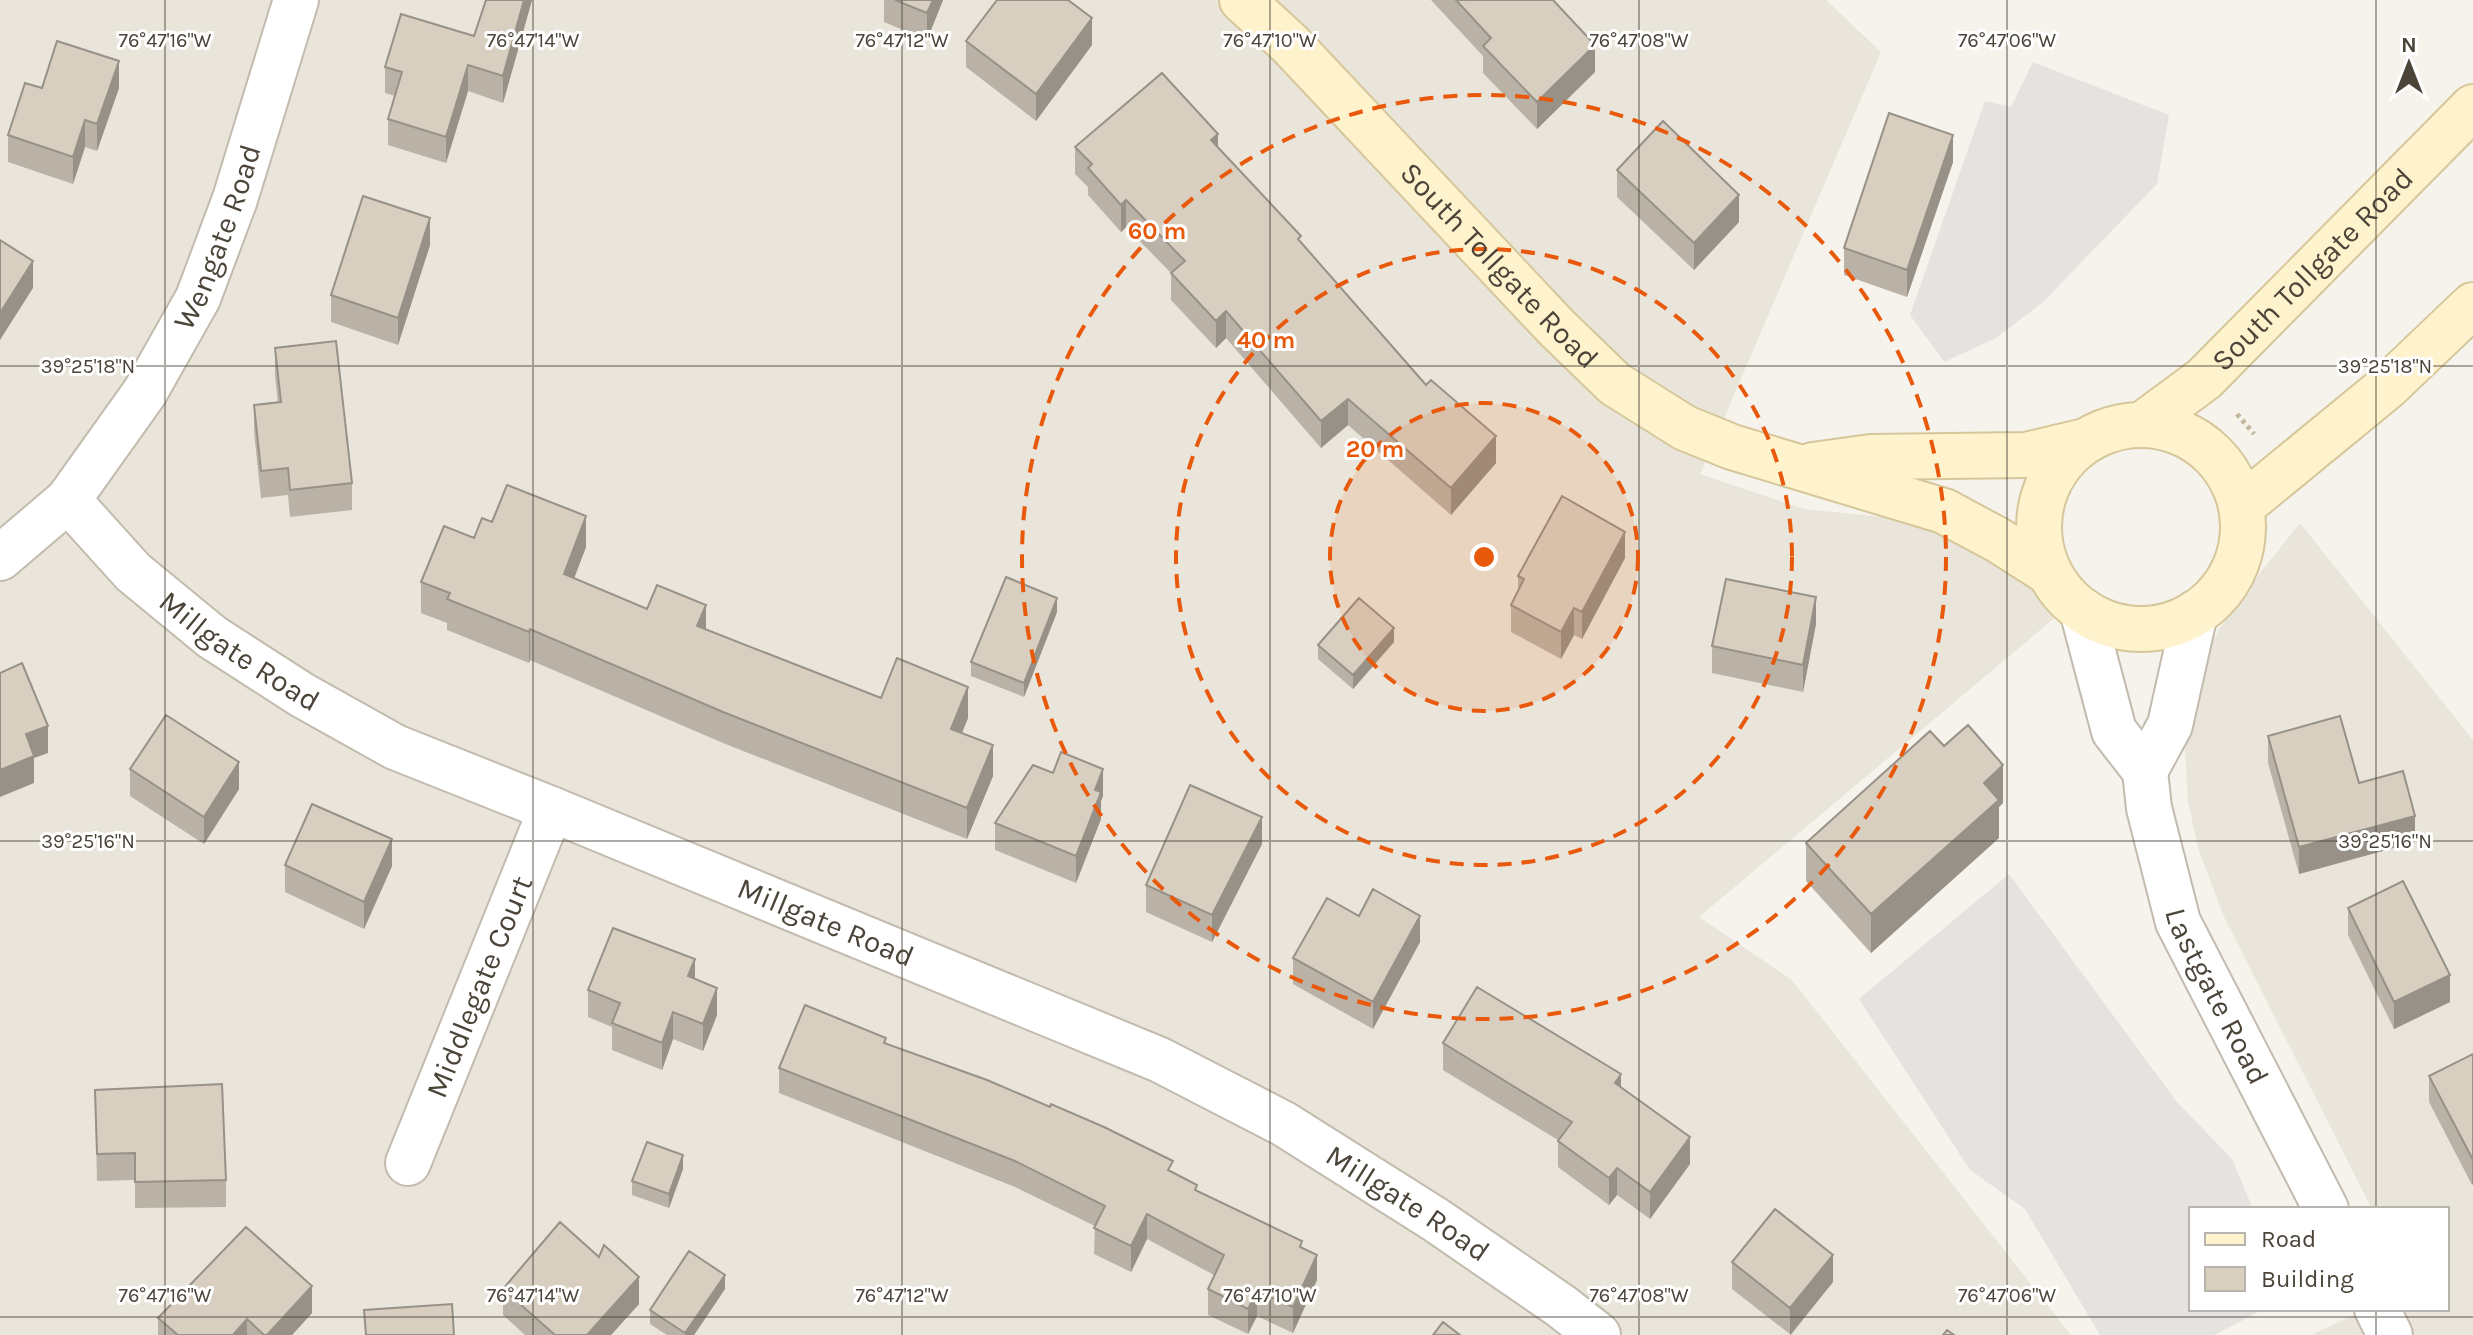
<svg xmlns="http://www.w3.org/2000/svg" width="2473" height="1335" viewBox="0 0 2473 1335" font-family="Karla,sans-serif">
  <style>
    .residential { fill: #eae5da }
    .parking { fill: #e5e3e0 }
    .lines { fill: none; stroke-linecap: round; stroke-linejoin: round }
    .street-casing { stroke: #c2bbae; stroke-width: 48 }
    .secondary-casing { stroke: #d6c79b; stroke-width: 48 }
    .path { stroke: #c4b79f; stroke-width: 5; stroke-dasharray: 4 4; stroke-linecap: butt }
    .street { stroke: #fff; stroke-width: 44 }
    .secondary { stroke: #fff3cd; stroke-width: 44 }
    .wall { fill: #bab2a6 }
    .shaded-wall { fill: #979187 }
    .building { fill: #d8cfc1; stroke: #979187; stroke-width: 2 }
    .ticks { fill: none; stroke: #4b4439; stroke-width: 2; stroke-opacity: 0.45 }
    .ring { fill: none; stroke: #e8590c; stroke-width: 4; stroke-dasharray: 14 10 }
    .labels { text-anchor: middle; stroke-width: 6; stroke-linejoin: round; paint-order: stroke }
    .street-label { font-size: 30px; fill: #4b4439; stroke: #fff }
    .ticks-label { font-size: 20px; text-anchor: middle; fill: #4b4439; stroke: #fff; stroke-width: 6; stroke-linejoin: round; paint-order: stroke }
    .centre { fill: #e8590c; stroke: #fff; stroke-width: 4 }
    .ring-label { font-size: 24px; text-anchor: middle; font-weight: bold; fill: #e8590c; stroke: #fff; stroke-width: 6; stroke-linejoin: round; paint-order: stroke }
  </style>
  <rect width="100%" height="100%" fill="#f6f3ec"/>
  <!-- residential -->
  <path class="residential" d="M0,0H1826L1881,52L1700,474L1804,509L1883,517L1927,526L2031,582L2057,616L1699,917L1792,980L2071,1335H0Z
    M2300,523L2473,740V1335H2311L2367,1309H2447V1209H2372L2224,917L2198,848L2188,801L2185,750L2191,708L2208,649L2232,608Z"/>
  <!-- parking -->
  <path class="parking" d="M2033,62L2169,115L2157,184L2043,302L1996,338L1944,362L1910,315L1985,101L2011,107Z
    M2009,874L2177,1102L2232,1159L2253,1209H2191V1309H2264L2214,1335H2100L2025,1209L1970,1170L1859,999Z"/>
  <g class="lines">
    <!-- street casing -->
    <g class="street-casing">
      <g id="street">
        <path id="s1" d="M68,500L133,572L212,637L302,695L395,747L551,809L1160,1060L1284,1124L1436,1220L1561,1306L1598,1335"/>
        <path id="s2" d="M0,558L68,500L145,392L198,298L235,199L296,0"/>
        <path id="s3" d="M2082,610L2114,731L2145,771L2149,808L2178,922L2326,1209"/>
        <path d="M2145,771L2170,725L2195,613"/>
        <path id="s4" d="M408,1163L551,809"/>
        <path d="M2377,1309L2390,1335"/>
      </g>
    </g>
    <!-- secondary casing -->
    <g class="secondary-casing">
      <g id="secondary">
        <path id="s5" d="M1242,0L1290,44L1556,327L1615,384L1685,428L1732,447L1944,511L1998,540L2045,570"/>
        <path id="s6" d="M2143,424L2204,379L2473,107"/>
        <circle cx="2141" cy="527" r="102"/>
        <path d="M1813,465L1871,457L2026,455L2085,441"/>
        <path d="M2242,506L2387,387L2473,305"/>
      </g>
    </g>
    <!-- path -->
    <path class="path" d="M2237,414L2254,434"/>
    <!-- street -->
    <use href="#street" class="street"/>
    <!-- secondary -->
    <use href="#secondary" class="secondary"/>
  </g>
  <!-- wall -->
  <path class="wall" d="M486,0H532L503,103L468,91L446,163L388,145V119L395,96L385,93V67L474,36Z
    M884,0H943L927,40L884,22Z
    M1431,0H1553L1595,72L1537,129L1483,73V56Z
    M966,41L1092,45L1036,121L966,67Z
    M42,88H119L97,151L85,147L73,184L8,162V135Z
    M1075,147L1218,148L1496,463L1451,515L1348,425L1321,448L1226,338L1216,348L1171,300V273L1126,227L1121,232L1088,195V187L1075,174Z
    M1953,162L1907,297L1844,275V248Z
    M1617,170L1739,222L1694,270L1617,197Z
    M430,245L398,345L331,322V295Z
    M275,348L352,483V510L290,517L288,495L261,498L254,432V405L278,403L275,375Z
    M492,522L586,547L574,578L647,609L706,629L881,698L968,718L962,733L993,776L967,839L723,743L530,660L529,663L447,630V623L421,613V582Z
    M1625,558L1582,639L1574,635L1561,659L1511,632V605L1518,590V576Z
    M1057,612L1024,697L971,676V662Z
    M1816,624L1803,692L1712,673V646Z
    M1394,642L1353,689L1318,659V645Z
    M2268,736L2359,783L2415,842L2299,874L2268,763Z
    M130,769L239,789L204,844L130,796Z
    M1103,796L1101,801V819L1076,883L995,850V823Z
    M2003,803L1999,807V838L1871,953L1806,881V843Z
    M1262,844L1212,942L1146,912V885Z
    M285,865L392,866L364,929L285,892Z
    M2348,908L2450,1002L2394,1029L2348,935Z
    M1359,916L1420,942L1373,1029L1293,984V958Z
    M695,979L717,1015L703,1051L673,1039L662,1070L612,1050V1027L588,1017V990Z
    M1443,1043L1621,1087L1690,1164L1650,1219L1617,1195L1609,1205L1558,1167V1140L1443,1070Z
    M886,1044L1173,1173L1197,1191L1302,1248L1317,1280L1293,1333L1257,1316L1248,1334L1208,1315V1289L1214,1275L1147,1239L1131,1272L1094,1254L1095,1226L1015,1187L779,1093V1068Z
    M2473,1054L2472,1185L2429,1102V1076Z
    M95,1090L226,1180V1207L135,1208V1180L97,1181Z
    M683,1169L669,1208L632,1195V1181Z
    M1732,1262L1833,1282L1791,1335L1732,1289Z
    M503,1289L639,1304L611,1335H525L503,1315Z
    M725,1289L694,1335H667L650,1324V1310Z
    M312,1313L292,1335H158V1318Z"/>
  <!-- shaded-wall -->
  <path class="shaded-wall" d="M524,0H532L503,103V76Z
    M933,0H943L927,40V13Z
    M1092,18V45L1036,121V94Z
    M1595,45V72L1537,129V102Z
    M119,61V88L97,151V124Z
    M468,65V91L446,163V137Z
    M85,120V147L73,184V157Z
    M1218,134V161L1211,140Z
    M1953,135V162L1907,297V270Z
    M1739,195V222L1694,270V243Z
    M1126,200V227L1121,232V205Z
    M430,218V245L398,345V318Z
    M33,261V288L0,340V313Z
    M1226,311V338L1216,348V321Z
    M1348,399V425L1321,448V421Z
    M1496,436V463L1451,515V488Z
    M586,516V547L564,605V574Z
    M1625,532V558L1582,639V612Z
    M1816,597V624L1803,692V665Z
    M1057,598V612L1024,697V683Z
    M706,605V636L697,626Z
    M1574,608V635L1561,659V632Z
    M1394,628V642L1353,689V675Z
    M530,629V660L529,663V632Z
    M968,687V718L951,759V729Z
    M48,726V753L34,758V783L0,797V770L26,734Z
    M993,745V776L967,839V808Z
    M239,762V789L204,844V817Z
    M2003,765V803L1999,807V838L1871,953V914L1984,783Z
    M1103,769V796L1101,801V819L1076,883V856L1095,790Z
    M2415,816V842L2299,874V847Z
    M1262,817V844L1212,942V915Z
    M392,839V866L364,929V902Z
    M1420,916V942L1373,1029V1002Z
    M695,959V986L688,976Z
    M2450,975V1002L2394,1029V1002Z
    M717,988V1015L703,1051V1024Z
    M673,1012V1039L662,1070V1043Z
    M1621,1074V1101L1615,1083Z
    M1690,1137V1164L1650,1219V1192Z
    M683,1155V1169L669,1208V1194Z
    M2473,1157V1184L2472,1185V1158Z
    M1617,1168V1195L1609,1205V1178Z
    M1147,1214V1239L1131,1272V1246Z
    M1317,1255V1280L1293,1333V1307Z
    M1833,1255V1282L1790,1335V1308Z
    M725,1275V1289L694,1335H685V1333Z
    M639,1277V1304L611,1335H587Z
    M312,1286V1313L292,1335H267Z
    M1257,1291V1316L1248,1334V1309Z
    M247,1319V1335H233Z"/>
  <!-- building -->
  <path class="building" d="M486,0H524L503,76L468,65L446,137L388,119L402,72L385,67L401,14L474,36Z
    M895,0H933L927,13Z
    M997,0H1068L1092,18L1036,94L966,41Z
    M1456,0H1553L1595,45L1537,102L1483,46L1491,38Z
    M57,41L119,61L97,124L85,120L73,157L8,135L25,83L42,88Z
    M1162,73L1218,134L1211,140L1301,236L1298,239L1426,385L1431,380L1496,436L1451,488L1348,399L1321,421L1226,311L1216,321L1171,273L1185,261L1126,200L1121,205L1088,168L1092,164L1075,147Z
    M1889,113L1953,135L1907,270L1844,248Z
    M1663,121L1739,195L1694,243L1617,170Z
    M363,196L430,218L398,318L331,295Z
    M0,240L33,261L0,313Z
    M336,341L352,483L290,490L288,468L261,471L254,405L281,402L275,348Z
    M507,485L586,516L564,574L647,609L657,585L706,605L697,626L881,698L897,658L968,687L951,729L993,745L967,808L723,712L530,629L529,632L447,599L450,593L421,582L444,526L474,538L482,518L492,522Z
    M1562,496L1625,532L1582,612L1574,608L1561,632L1511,605L1524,579L1518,576Z
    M1006,577L1057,598L1024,683L971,662Z
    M1726,579L1816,597L1803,665L1712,646Z
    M1359,598L1394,628L1353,675L1318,645Z
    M22,663L48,726L26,734L34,756L0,770V673Z
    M166,715L239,762L204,817L130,769Z
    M2340,716L2359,783L2403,771L2415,816L2299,847L2268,736Z
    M1968,725L2003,765L1984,783L1999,800L1871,914L1806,843L1930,731L1944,746Z
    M1061,752L1103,769L1095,790L1101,792L1076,856L995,823L1033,765L1053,773Z
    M1190,785L1262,817L1212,915L1146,885Z
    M312,804L392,839L364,902L285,865Z
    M2403,881L2450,975L2394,1002L2348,908Z
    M1373,889L1420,916L1373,1002L1293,958L1327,898L1359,916Z
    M613,928L695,959L688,976L717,988L703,1024L673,1012L662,1043L612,1023L620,1003L588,990Z
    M1477,987L1621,1074L1615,1083L1690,1137L1650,1192L1617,1168L1609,1178L1558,1141L1572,1122L1443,1043Z
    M805,1005L886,1038L884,1043L987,1080L1050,1107L1051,1104L1104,1127L1173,1161L1168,1170L1197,1185L1195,1190L1302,1241L1300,1247L1317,1255L1293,1307L1257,1291L1248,1309L1208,1289L1224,1255L1147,1214L1131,1246L1094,1228L1105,1206L1015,1161L779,1068Z
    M2473,1054V1157L2472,1158L2429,1076Z
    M222,1084L226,1180L135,1182V1153L97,1154L95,1090Z
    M647,1142L683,1155L669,1194L632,1181Z
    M1775,1209L1833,1255L1790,1308L1732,1262Z
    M560,1222L599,1257L604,1245L639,1277L587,1335H555L503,1289Z
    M246,1227L312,1286L267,1335H264L247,1319L233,1335H178L158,1318Z
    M689,1251L725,1275L685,1333L650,1310Z
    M452,1304L454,1335H366L364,1310Z
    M1443,1322L1460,1335H1433Z
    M1947,1330L1954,1335H1943Z"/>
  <!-- ticks -->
  <path class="ticks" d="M165,0V1335M533,0V1335M902,0V1335M1270,0V1335M1639,0V1335M2007,0V1335M2376,0V1209M0,366H2473M0,841H2473M2376,1309V1335M0,1317H2473"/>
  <!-- distance rings -->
  <circle cx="1484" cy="557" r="154" fill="#e8590c" fill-opacity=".12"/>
  <g class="ring">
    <circle cx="1484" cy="557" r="154"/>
    <circle cx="1484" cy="557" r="308"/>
    <circle cx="1484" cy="557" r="462"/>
  </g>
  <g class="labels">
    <!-- street labels -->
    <g class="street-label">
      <text dy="10" stroke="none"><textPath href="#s2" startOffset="394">Wengate Road</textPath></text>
      <text dy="10" stroke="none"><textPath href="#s5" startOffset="370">South Tollgate Road</textPath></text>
      <text dy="10" stroke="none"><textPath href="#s6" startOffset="230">South Tollgate Road</textPath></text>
      <text dy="10" stroke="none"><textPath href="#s1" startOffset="230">Millgate Road</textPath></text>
      <text dy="10" stroke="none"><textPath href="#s1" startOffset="878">Millgate Road</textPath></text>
      <text dy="10" stroke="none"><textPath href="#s4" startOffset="190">Middlegate Court</textPath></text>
      <text dy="10" stroke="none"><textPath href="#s3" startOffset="414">Lastgate Road</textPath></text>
      <text dy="10" stroke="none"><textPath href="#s1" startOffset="1526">Millgate Road</textPath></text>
    </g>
  </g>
  <g class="ticks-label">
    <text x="165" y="47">76°47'16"W</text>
    <text x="533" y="47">76°47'14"W</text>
    <text x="902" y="47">76°47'12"W</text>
    <text x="1270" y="47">76°47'10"W</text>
    <text x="1639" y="47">76°47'08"W</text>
    <text x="2007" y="47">76°47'06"W</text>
    <text x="88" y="373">39°25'18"N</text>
    <text x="2385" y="373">39°25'18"N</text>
    <text x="88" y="848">39°25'16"N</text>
    <text x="2385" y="848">39°25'16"N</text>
    <text x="165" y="1302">76°47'16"W</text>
    <text x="533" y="1302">76°47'14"W</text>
    <text x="902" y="1302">76°47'12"W</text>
    <text x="1270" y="1302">76°47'10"W</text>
    <text x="1639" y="1302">76°47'08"W</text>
    <text x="2007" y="1302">76°47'06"W</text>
  </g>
  <circle cx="1484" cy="557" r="12" class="centre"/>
  <g class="ring-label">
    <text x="1157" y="239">60 m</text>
    <text x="1266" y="348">40 m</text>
    <text x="1375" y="457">20 m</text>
  </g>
  <!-- legend -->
  <rect x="2189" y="1207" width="260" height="104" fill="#ffffff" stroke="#b7b4b0" stroke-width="2"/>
  <rect x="2205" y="1233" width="40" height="12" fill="#fff3cd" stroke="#b7b4b0" stroke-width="2"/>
  <text x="2261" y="1247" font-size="24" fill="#4b4439">Road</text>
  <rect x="2205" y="1267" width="40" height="24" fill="#d8cfc1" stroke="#b7b4b0" stroke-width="2"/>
  <text x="2261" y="1287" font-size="24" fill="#4b4439">Building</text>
  <!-- north arrow -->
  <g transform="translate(2409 64)" stroke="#ffffff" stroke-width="6" paint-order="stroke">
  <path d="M0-6L14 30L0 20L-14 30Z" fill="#4b4439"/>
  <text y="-12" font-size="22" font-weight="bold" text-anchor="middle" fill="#4b4439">N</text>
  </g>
</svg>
